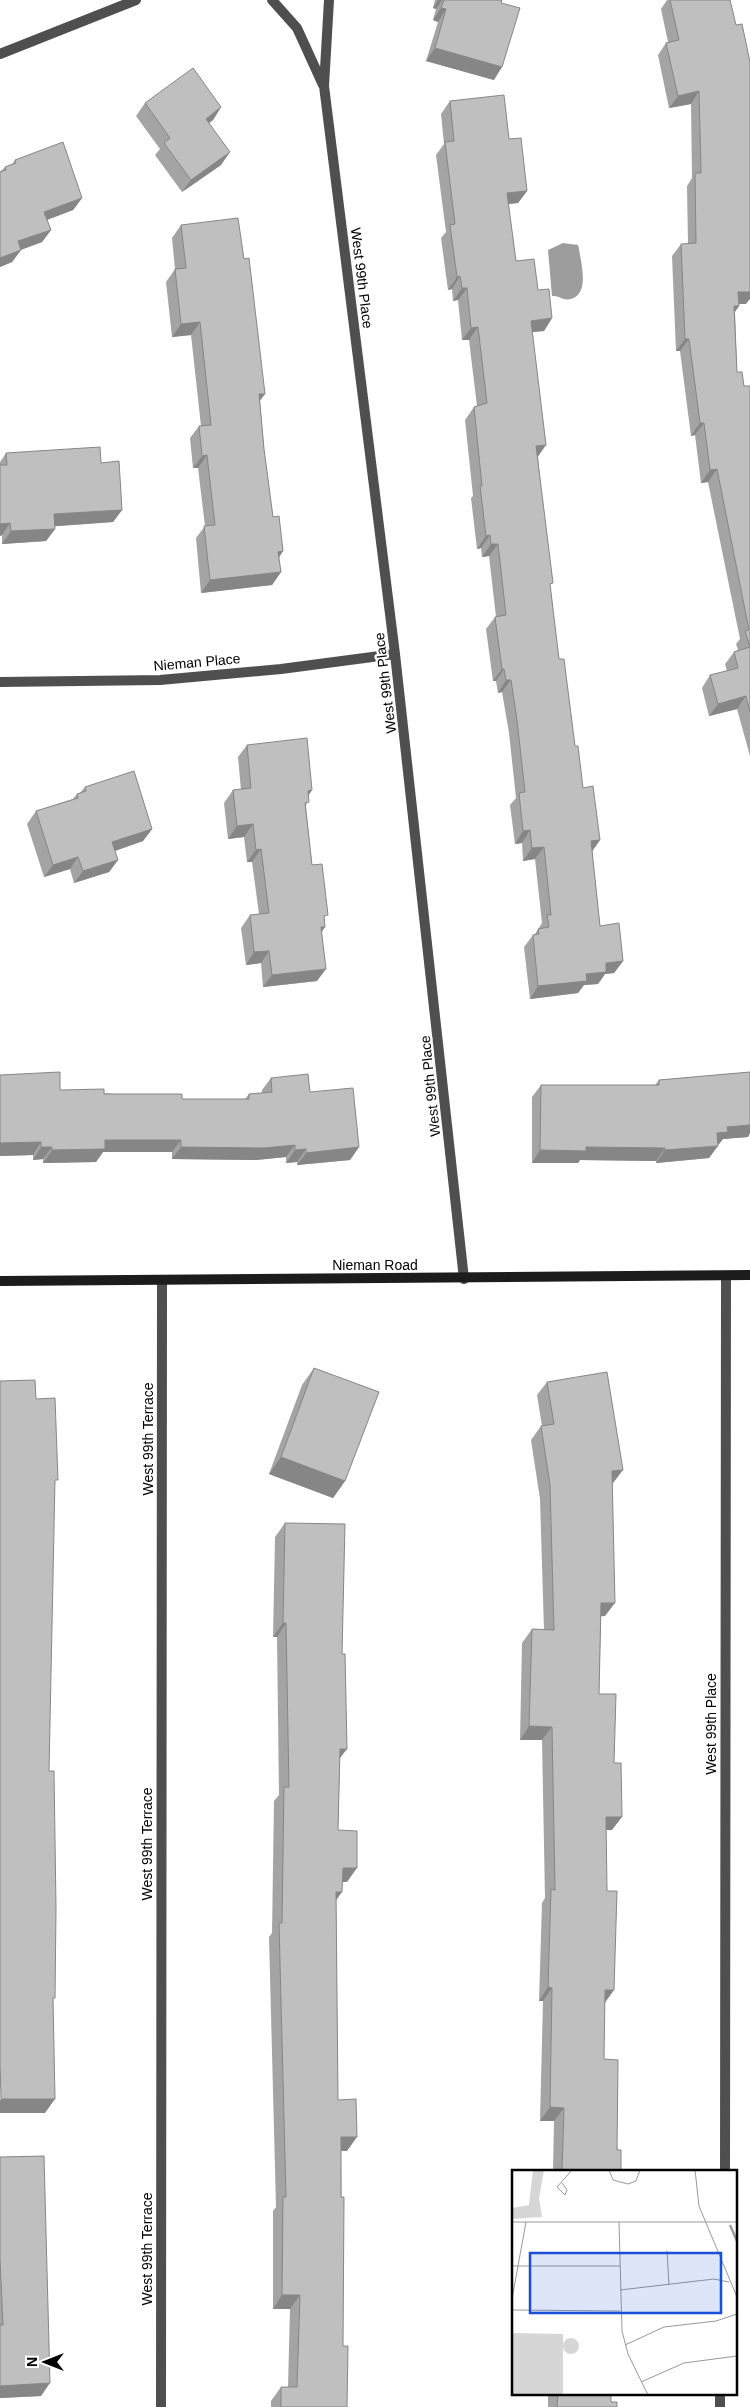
<svg xmlns="http://www.w3.org/2000/svg" width="750" height="2407" viewBox="0 0 750 2407" font-family="Arial,sans-serif">
  <style>
    .water { fill: #9d9d9d }
    .lines { fill: none; stroke-linecap: round; stroke-linejoin: round }
    .street { stroke: #4f4f4f; stroke-width: 10 }
    .secondary { stroke: #1c1c1c; stroke-width: 10 }
    .wall { fill: #a4a4a4 }
    .shaded-wall { fill: #868686 }
    .building { fill: #bfbfbf; stroke: #868686 }
    .labels { text-anchor: middle; stroke-width: 4.5; stroke-linejoin: round; paint-order: stroke }
    .street-label { font-size: 14px; fill: #000; stroke: #fff }
    .inset-river { fill: none; stroke: #9d9d9d; stroke-width: 2.5 }
    .inset-road { fill: none; stroke: #999; stroke-width: 1 }
    .view { fill: #1d4ed8; fill-opacity: 0.15; stroke: #1d4ed8; stroke-width: 2.5 }
    .inset-edge { fill: none; stroke: #000; stroke-width: 2.5 }
  </style>
  <rect width="100%" height="100%" fill="#fff"/>
  <!-- water -->
  <path class="water" d="M563,243L578,245L579,249C581,263 590,294 571,299C563,301 559,295 552,296L548,250Z"/>
  <g class="lines">
    <!-- street -->
    <path class="street" d="M272,0L297,28L323,85
      M329,0L324,86L395,654L464,1279
      M0,54L136,0
      M0,682L160,680L281,669L395,654
      M725,2171L726,1276
      M161,2407L162,1280
      M720,2407V2393"/>
    <!-- secondary -->
    <path class="secondary" d="M0,1281L750,1275"/>
  </g>
  <!-- wall -->
  <path class="wall" d="M435,0H502L494,80L426,61L438,22L433,20L436,9L433,8Z
    M667,0H730L746,304H739V306L735,312L737,372L744,386H750V756L737,709L709,716L702,688L710,675L727,671L725,664L734,652L738,650L736,644L740,639L708,482L701,483L695,435L691,436L680,351H676L672,256L681,244H688L687,186L692,178L691,104L669,108L658,55L666,43L668,42L661,9Z
    M450,101L509,139L527,191L518,203L508,204L516,261L538,290L552,318L544,331L532,332L538,457L550,587L559,659L575,746L583,788L600,840L592,851L600,926L623,961L614,973L605,974L598,984L584,985L578,993L530,999L524,947L533,935L535,934L542,923L535,859L523,861L522,843L515,844L510,805L516,798L509,733L502,692L498,693L496,681H493L486,629L495,617H496L489,556L482,557L481,548L477,549L471,498L473,496L465,420L474,407L477,406L469,340H462L458,300L453,301L452,289L448,290L441,238L446,232L436,155L444,144L441,114Z
    M145,103L221,107L213,120L209,123L221,165L182,192L155,155L160,149L136,116Z
    M15,160L82,198L73,210L47,220L51,230L42,242L21,250L12,262L0,267V172L5,167L12,164Z
    M181,225L260,401L264,449L273,517L283,551L279,558L281,572L272,585L201,593L196,538L205,526L198,468H193L190,438L199,426H201L191,335L172,337L166,282L175,269L172,238Z
    M6,453L101,463L122,510L113,522L55,526V529L46,541L2,544V535L0,536V462Z
    M247,745L312,790L308,796L306,807L312,865L325,920L322,932L317,981L263,987L261,963L246,965L241,928L250,915L259,914L252,862H247L244,837L228,839L224,803L233,790H241L238,757Z
    M85,787L152,829L143,841L115,851L118,860L109,872L74,883L70,869L44,877L27,824L36,811L73,799L77,794L80,793Z
    M750,1072V1133L748,1137L723,1139L719,1144L718,1145L709,1158L656,1163V1161L580,1160L578,1163H532V1097L541,1085H655L659,1080Z
    M0,1075L60,1090L182,1099H245L249,1094L262,1093V1090L271,1078L310,1092L359,1147L350,1160L297,1165V1162L286,1163V1157L256,1160L172,1159V1152H103L96,1162L43,1163V1159L33,1160V1155L0,1156Z
    M314,1368L345,1481L333,1498L269,1474L302,1385Z
    M547,1382L613,1483L612,1484L605,1616H601L599,1694L612,1830H606L604,2059L621,2171H553L554,2121H540L543,2001H539L542,1903L545,1898L542,1740H520L522,1643L532,1629L544,1630L540,1499L531,1440L541,1426H542L537,1395Z
    M285,1523L340,1759L338,1830L347,1882H342L336,1901L338,2100L347,2151H341L343,2346L347,2407H271V2401L281,2387H288L290,2309H273V2211L276,2207L269,1937L272,1933L274,1801L279,1795L277,1637H273L275,1537Z
    M0,2157L41,2396L0,2398Z
    M548,2393H611V2402L617,2407H548Z"/>
  <!-- shaded-wall -->
  <path class="shaded-wall" d="M438,0H442L436,9L433,8Z
    M441,8L446,9L438,22L433,20Z
    M435,48L502,67L494,80L426,61Z
    M699,91L691,104L669,108L678,96Z
    M221,107L213,120L197,131L206,119Z
    M230,152L221,165L182,192L191,180Z
    M527,191L518,203L498,205L507,193Z
    M82,198L73,210L36,224L44,212Z
    M51,230L42,242L9,254L18,241Z
    M21,250L12,262L0,267V258Z
    M460,276L452,289L448,290L457,277Z
    M462,288H467L458,300L453,301Z
    M738,292H750V299L746,304H729Z
    M734,306H739L730,318Z
    M552,318L544,331L522,333L531,321Z
    M200,322L191,335L172,337L181,324Z
    M478,327L469,340H462L471,328Z
    M685,339H689L680,351H676Z
    M259,394H265L256,406Z
    M700,423H704L695,435L691,436Z
    M546,445L537,458L536,446Z
    M207,455L198,468H193L202,456Z
    M717,469L708,482L701,483L710,470Z
    M122,510L113,522L45,527L54,514Z
    M10,523L2,535L0,536V524Z
    M55,529L46,541L2,544L11,531Z
    M490,535L481,548L477,549L486,536Z
    M491,544H498L489,556L482,557Z
    M283,551L274,564L278,552Z
    M281,572L272,585L201,593L210,580Z
    M502,669H504L496,681H493Z
    M506,680H511L502,692L498,693Z
    M746,696L737,709L709,716L718,704Z
    M312,790L303,803L308,791Z
    M253,824L244,837L228,839L237,826Z
    M152,829L143,841L103,855L112,842Z
    M530,830L522,843L515,844L523,831Z
    M600,840L591,853V841Z
    M544,847L535,859L523,861L532,848Z
    M261,849L252,862H247L256,850Z
    M78,857L70,869L44,877L53,865Z
    M118,860L109,872L74,883L83,871Z
    M321,927H325L317,939Z
    M269,951L261,963L246,965L254,952Z
    M623,961L614,973L605,974L598,984L584,985L578,993L530,999L538,986L586,974L606,963Z
    M326,969L317,981L263,987L272,975Z
    M750,1125V1133L748,1137L723,1139L719,1144L708,1145L717,1133L727,1127Z
    M105,1140H181L172,1152H103L96,1162L43,1163L52,1150Z
    M41,1142L33,1155L0,1156V1143Z
    M295,1145L286,1157L256,1160L172,1159L181,1147Z
    M718,1146L709,1158L656,1163L665,1150Z
    M41,1147H52L43,1159L33,1160Z
    M359,1147L350,1160L297,1165L306,1153Z
    M586,1147L665,1148L656,1161L580,1160L578,1163H532L540,1150Z
    M306,1149L297,1162L286,1163L295,1150Z
    M281,1457L345,1481L333,1498L269,1474Z
    M623,1470L613,1483L602,1485L612,1471Z
    M601,1603H615L605,1616L592,1617Z
    M283,1623H286L277,1637H273Z
    M529,1726L552,1727L542,1740H520Z
    M340,1749H347L337,1762Z
    M606,1817H622L612,1830H596Z
    M343,1868H357L347,1882H333Z
    M336,1892H342L332,1906Z
    M548,1987L552,1988L543,2001H539Z
    M605,1990H614L604,2004Z
    M1,2099H55L45,2113H0V2100Z
    M550,2107L564,2108L554,2121H540Z
    M341,2137H357L347,2151H331Z
    M282,2295H300L290,2309H273Z
    M50,2383L41,2396L0,2398V2386Z"/>
  <!-- building -->
  <path class="building" d="M444,0H502L501,3L520,8L502,67L435,48L446,9L441,8Z
    M670,0H730L736,25L742,24L750,62V292H738L739,306H734L737,372H742L744,386H750V712L746,696L718,704L710,675L738,668L734,652L750,647L745,631L749,630L717,469L710,470L704,423H700L689,339H685L681,244L696,243L695,173H701L699,91L678,96L666,43L679,40Z
    M193,68L221,107L206,119L230,152L191,180L164,143L170,138L145,103Z
    M504,95L509,139L521,138L527,191L507,193L516,261L534,259L538,290L549,289L552,318L531,321L546,445L536,446L553,583L550,584L559,659H564L575,746H578L583,788L593,786L600,840L591,841L600,926L619,923L623,961L606,963V972L586,974L587,981L538,986L533,935L539,934L538,929L549,927L547,915H551L544,847L532,848L530,830L523,831L519,793L525,792L517,720L511,680H506L504,669H502L495,617L506,615L498,544H491L490,535L486,536L480,486H482L474,407L487,403L478,327L471,328L467,288H462L460,276L457,277L450,225L455,224L445,142L454,141L450,101Z
    M63,142L82,198L44,212L51,230L18,241L21,250L0,258V172L6,170L5,167L16,163L15,160Z
    M238,218L244,259L249,258L265,394H259L264,449L273,517L279,516L283,551L278,552L281,572L210,580L204,526L215,525L207,455L202,456L199,426L211,425L200,322L181,324L175,269L186,268L181,225Z
    M100,447L101,463L119,461L122,510L54,514L55,529L11,531L10,523L0,524V465H7L6,453Z
    M307,738L312,790L308,791L309,802L305,803L312,865L322,864L328,915L324,916L325,927H321L326,969L272,975L269,951L254,952L250,915L269,913L261,849L256,850L253,824L237,826L233,790L251,788L247,745Z
    M134,771L152,829L112,842L118,860L83,871L78,857L53,865L36,811L78,798L77,794L86,791L85,787Z
    M60,1072V1090L104,1089V1094H182V1099H249V1094L272,1092L271,1078L308,1074L310,1092L353,1088L359,1147L306,1153V1149L295,1150V1145L264,1148L181,1147V1140H105V1149L52,1150V1147H41V1142L0,1143V1075Z
    M750,1072V1125L727,1127L728,1132L717,1133L718,1146L665,1150V1148L586,1147V1151L540,1150L541,1085H659V1080Z
    M314,1368L379,1392L345,1481L281,1457Z
    M607,1372L623,1470L612,1471L615,1603H601L599,1694H616L614,1763H621L622,1817H606L607,1891H617L614,1990H605L604,2059L618,2060L617,2150H621V2171H562L564,2108L550,2107L552,1988L548,1987L551,1889L555,1890L552,1727L529,1726L532,1629L554,1630L550,1485L541,1426L554,1424L547,1382Z
    M35,1380L36,1399L55,1398L58,1480H55L49,1771H54L56,1908L55,1998H53L55,2099H1L0,2062V1381Z
    M285,1523L345,1524L342,1654H345L347,1749H340L338,1830L357,1831V1868H343L342,1892H336L338,2100L356,2099L357,2137H341V2197H344L343,2346H348L347,2407H281V2387H297L300,2295H282L283,2197H286L279,1923H282L284,1787H289L286,1623H283Z
    M44,2156L50,2383L0,2386V2325H3L0,2259V2157Z
    M558,2393H611V2402H617V2407H557Z"/>
  <g class="labels">
    <!-- street labels -->
    <g class="street-label">
      <text transform="translate(362 278) rotate(83)" y="5">West 99th Place</text>
      <text transform="translate(197 662) rotate(-5)" y="5">Nieman Place</text>
      <text transform="translate(385 683) rotate(-97)" y="5">West 99th Place</text>
      <text transform="translate(430 1086) rotate(-96)" y="5">West 99th Place</text>
      <text x="375" y="1270">Nieman Road</text>
      <text transform="translate(148 1439) rotate(-90)" y="5">West 99th Terrace</text>
      <text transform="translate(711 1724) rotate(-90)" y="5">West 99th Place</text>
      <text transform="translate(147 1844) rotate(-90)" y="5">West 99th Terrace</text>
      <text transform="translate(147 2249) rotate(-90)" y="5">West 99th Terrace</text>
    </g>
  </g>
  <!-- overview -->
  <g transform="translate(512 2170)">
    <rect width="225" height="225" fill="#fff"/>
    <path d="M21,0H32L27,28L30,47L0,49V38L17,35ZM0,163L51,164V225H0ZM51 176a8 8 0 1 1 16 0a8 8 0 1 1-16 0Z" fill="#d6d6d6"/>
    <path class="inset-river" d="M218,55L225,71"/>
    <path class="inset-road" d="M97,0L101,10L116,14L124,11L128,0M183,0L187,36L225,127M50,13L55,20L53,25L45,17L60,0M0,52H225M107,52L110,161L116,184L136,225M155,81L157,115M0,96H108M108,120L202,109L217,112M0,129L14,52M0,140L108,141M113,175L152,157L204,151L225,144M129,212L172,193L225,186"/>
    <path class="view" d="M18,83H209V143H18Z"/>
    <rect width="225" height="225" class="inset-edge"/>
  </g>
  <!-- north arrow -->
  <g transform="translate(45 2362) rotate(270)" stroke="#ffffff" stroke-width="4" paint-order="stroke">
  <path d="M0-4L9 19L0 12L-9 19Z" fill="#000000"/>
  <text y="-8" font-size="14" font-weight="bold" text-anchor="middle" fill="#000000">N</text>
  </g>
</svg>
